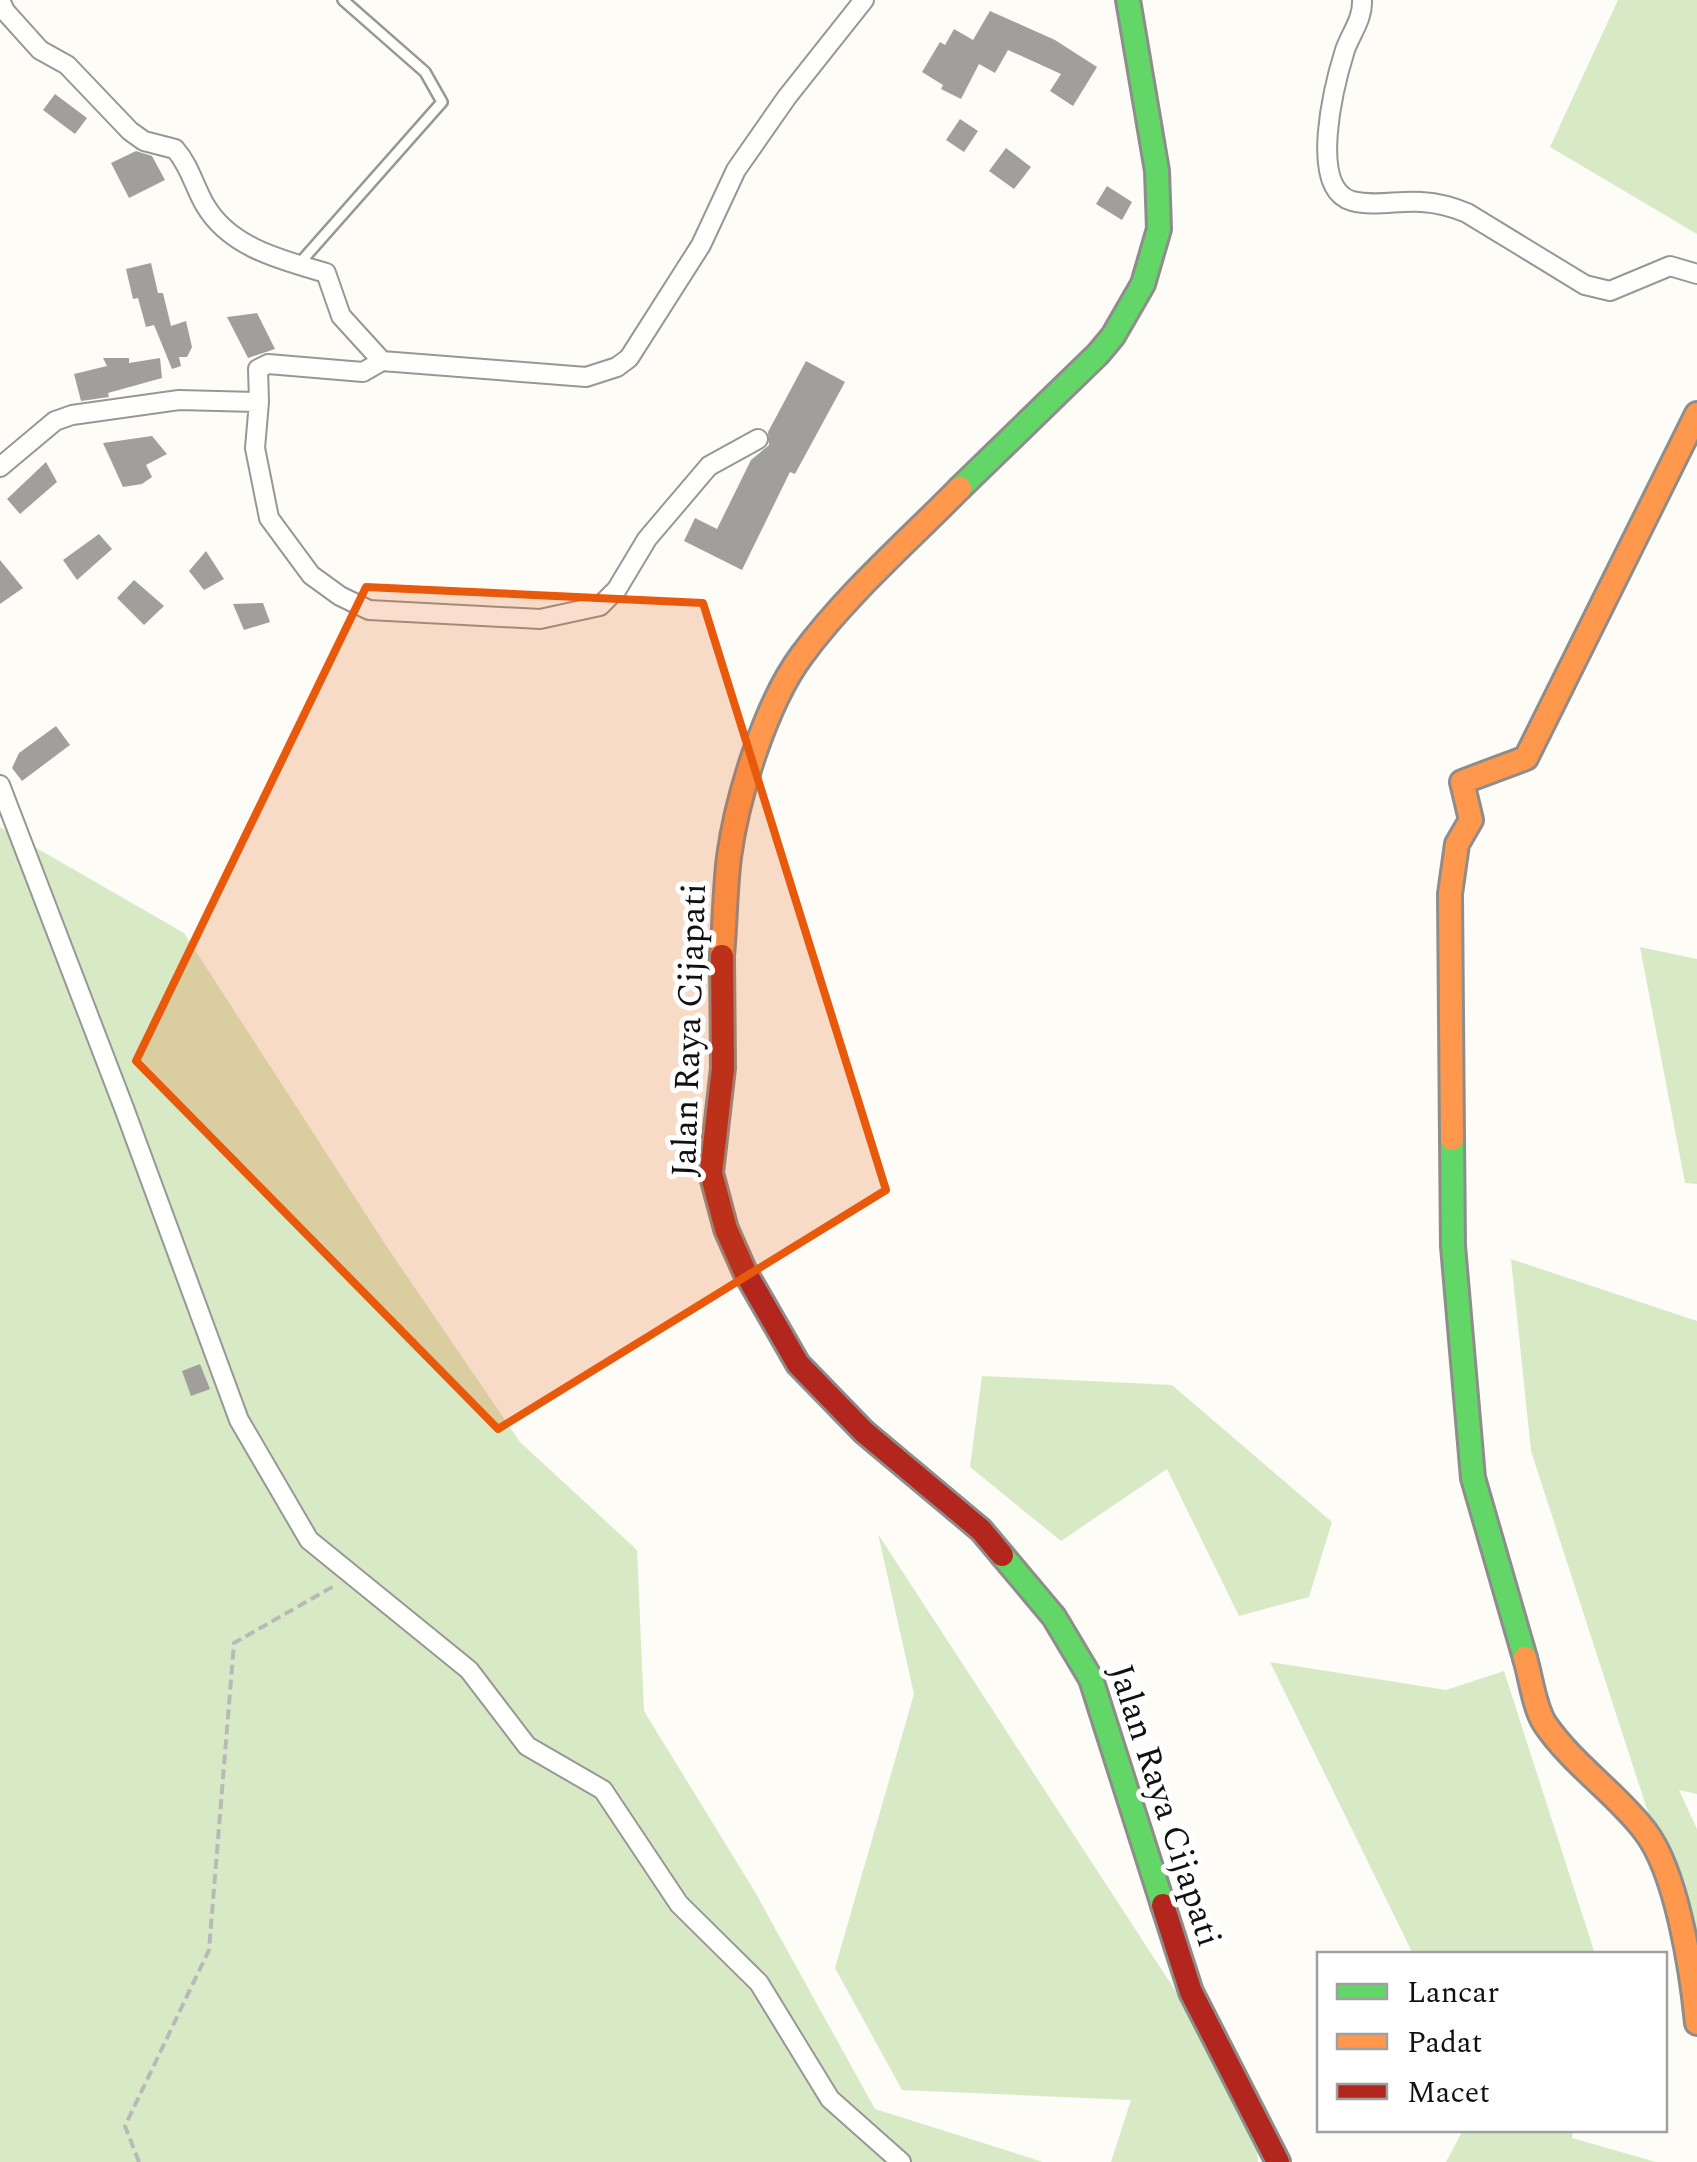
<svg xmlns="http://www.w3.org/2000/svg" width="1697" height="2162" viewBox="0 0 1697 2162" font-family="Spectral,serif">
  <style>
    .forest { fill: #d8eac5 }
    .building { fill: #a19f9c }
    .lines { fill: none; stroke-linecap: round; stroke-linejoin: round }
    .lane-casing { stroke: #979795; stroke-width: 14 }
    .street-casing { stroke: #979795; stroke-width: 22 }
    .fast-casing { stroke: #8e8d8b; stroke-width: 28 }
    .slow-casing { stroke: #8e8d8b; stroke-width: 28 }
    .jam-casing { stroke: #8e8d8b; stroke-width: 28 }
    .path { stroke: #b9b9b8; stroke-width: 4; stroke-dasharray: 10 5; stroke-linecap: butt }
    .lane { stroke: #fffffe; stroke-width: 9 }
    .street { stroke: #fffffe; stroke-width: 18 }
    .fast { stroke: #63d668; stroke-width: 22 }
    .slow { stroke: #ff974d; stroke-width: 22 }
    .jam { stroke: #b3261e; stroke-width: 22 }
    .marked { fill: #e8590c; fill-opacity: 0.2; stroke: #e8590c; stroke-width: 8; stroke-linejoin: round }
    .labels { text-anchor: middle; stroke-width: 10; stroke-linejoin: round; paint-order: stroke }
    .street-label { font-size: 35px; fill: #111; stroke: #fff }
  </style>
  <rect width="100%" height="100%" fill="#fdfcf7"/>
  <!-- forest -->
  <path class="forest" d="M1618,0H1697V234L1550,147Z
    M0,827L184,933L387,1247L520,1442L637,1550L644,1711L755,1892L875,2109L1043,2162H0Z
    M1640,947L1697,959V1184L1685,1183Z
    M1511,1259L1697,1321V1794L1679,1790L1697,1829V1964L1531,1451Z
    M982,1376L1172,1385L1332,1522L1309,1597L1239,1616L1167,1469L1061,1541L970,1467Z
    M878,1534L1253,2110L1258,2162H1111L1131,2100L902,2090L835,1968L914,1694Z
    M1270,1662L1446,1690L1504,1671L1595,1954H1413Z
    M1463,2130H1573L1572,2138L1656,2162H1446Z"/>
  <!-- building -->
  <path class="building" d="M990,11L1055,40L1097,67L1073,106L1050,91L1061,74L1008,50L995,73L979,64L961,99L941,89L943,85L922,72L940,42L945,45L954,29L973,40Z
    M55,94L87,118L75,134L43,110Z
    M960,119L978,131L964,152L946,140Z
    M1006,148L1031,167L1014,189L989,171Z
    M136,151L152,156L165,180L129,198L111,163Z
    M1107,186L1132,202L1122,220L1096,204Z
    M151,263L158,293H163L171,326L186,321L192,347L187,357H179L181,366L172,369L154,325L146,327L138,298L133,299L126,269Z
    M257,313L275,349L248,358L227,317Z
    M103,358H129V363L160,358L162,378L108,393L109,397L81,401L74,374L107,366Z
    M806,361L845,382L795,474L790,472L742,570L684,541L695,518L717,529L751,460L769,445L768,432Z
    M152,436L167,454L146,465L152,477L142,484L123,487L103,443Z
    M46,462L57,482L20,514L7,499Z
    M99,534L112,549L77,580L63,560Z
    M206,551L224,579L204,590L189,571Z
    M0,560L23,588L0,604Z
    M134,580L164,606L144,625L117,598Z
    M263,603L270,622L244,630L233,604Z
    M56,726L70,745L22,781L12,768L19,753Z
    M200,1364L210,1389L191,1396L182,1371Z"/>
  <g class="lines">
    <!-- lane casing -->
    <g class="lane-casing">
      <path id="lane" d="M298,265L442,102L425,72L343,0"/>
    </g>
    <!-- street casing -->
    <g class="street-casing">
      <path id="street" d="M0,0L5,11L40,50L67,65L130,131L144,141L175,149C190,166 194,186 205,205C230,248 282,260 326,273L341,316L382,361
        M1362,0C1363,19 1351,33 1345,50C1335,82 1307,188 1352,201C1375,207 1399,200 1422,202C1438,203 1453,207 1467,213L1585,285L1610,291L1670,266L1697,274
        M259,402L255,448L269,518L311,575L340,596L369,610L540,619L600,606L617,589L647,539L709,466L758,439
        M0,467L55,421L72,415L179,400L259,402L258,369L268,364L363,372L382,361L586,377L617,367L629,358L701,245L736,170L787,97L864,0
        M0,785L124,1108L239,1420L309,1540L469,1670L527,1746L603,1790L679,1904L759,1983L830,2099L901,2162"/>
    </g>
    <!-- fast casing -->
    <g class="fast-casing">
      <path id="fast" d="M960,488L1098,354L1113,336L1143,284L1159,229L1157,171L1128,0
        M1452,1139L1453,1246L1473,1478L1525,1658
        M1002,1555L1054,1617L1091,1679L1163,1905"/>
    </g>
    <!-- slow casing -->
    <g class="slow-casing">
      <path id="slow" d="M722,956C725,923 725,889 729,857C737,797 766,703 802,655C847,594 907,542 960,488
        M1452,1139L1450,894L1457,844L1471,820L1462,782L1526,758L1697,414
        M1525,1658C1531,1678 1534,1707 1545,1724C1573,1765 1616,1793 1645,1831C1677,1872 1692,1972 1697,2023"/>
    </g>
    <!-- jam casing -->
    <g class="jam-casing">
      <path id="jam" d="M722,956L723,1068L711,1173L726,1229L745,1272L798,1364L864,1432L981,1530L1002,1555
        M1163,1905L1191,1992L1278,2162"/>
    </g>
    <!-- path -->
    <path class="path" d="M139,2162L125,2126L209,1950L234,1643L334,1586"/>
    <!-- lane -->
    <use href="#lane" class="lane"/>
    <!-- street -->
    <use href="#street" class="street"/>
    <!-- fast -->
    <use href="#fast" class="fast"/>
    <!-- slow -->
    <use href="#slow" class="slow"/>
    <!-- jam -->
    <use href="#jam" class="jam"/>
  </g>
  <!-- marked area -->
  <path class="marked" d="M366,587L703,603L886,1190L498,1429L136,1061Z"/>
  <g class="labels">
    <!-- street labels -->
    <g class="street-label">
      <text transform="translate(688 1030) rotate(-88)" y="12">Jalan Raya Cijapati</text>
      <text transform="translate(1166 1805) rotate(72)" y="12">Jalan Raya Cijapati</text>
    </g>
  </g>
  <!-- legend -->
  <rect x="1317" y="1952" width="350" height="180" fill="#ffffff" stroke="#a0a0a0" stroke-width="2.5"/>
  <rect x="1337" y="1984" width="50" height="15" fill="#63d668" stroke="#a0a0a0" stroke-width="2.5"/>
  <text x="1407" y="2002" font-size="30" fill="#111111">Lancar</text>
  <rect x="1337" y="2034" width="50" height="15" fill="#ff974d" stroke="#a0a0a0" stroke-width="2.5"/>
  <text x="1407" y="2052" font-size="30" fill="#111111">Padat</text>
  <rect x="1337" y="2084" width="50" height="15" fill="#b3261e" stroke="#a0a0a0" stroke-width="2.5"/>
  <text x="1407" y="2102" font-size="30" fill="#111111">Macet</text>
</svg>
